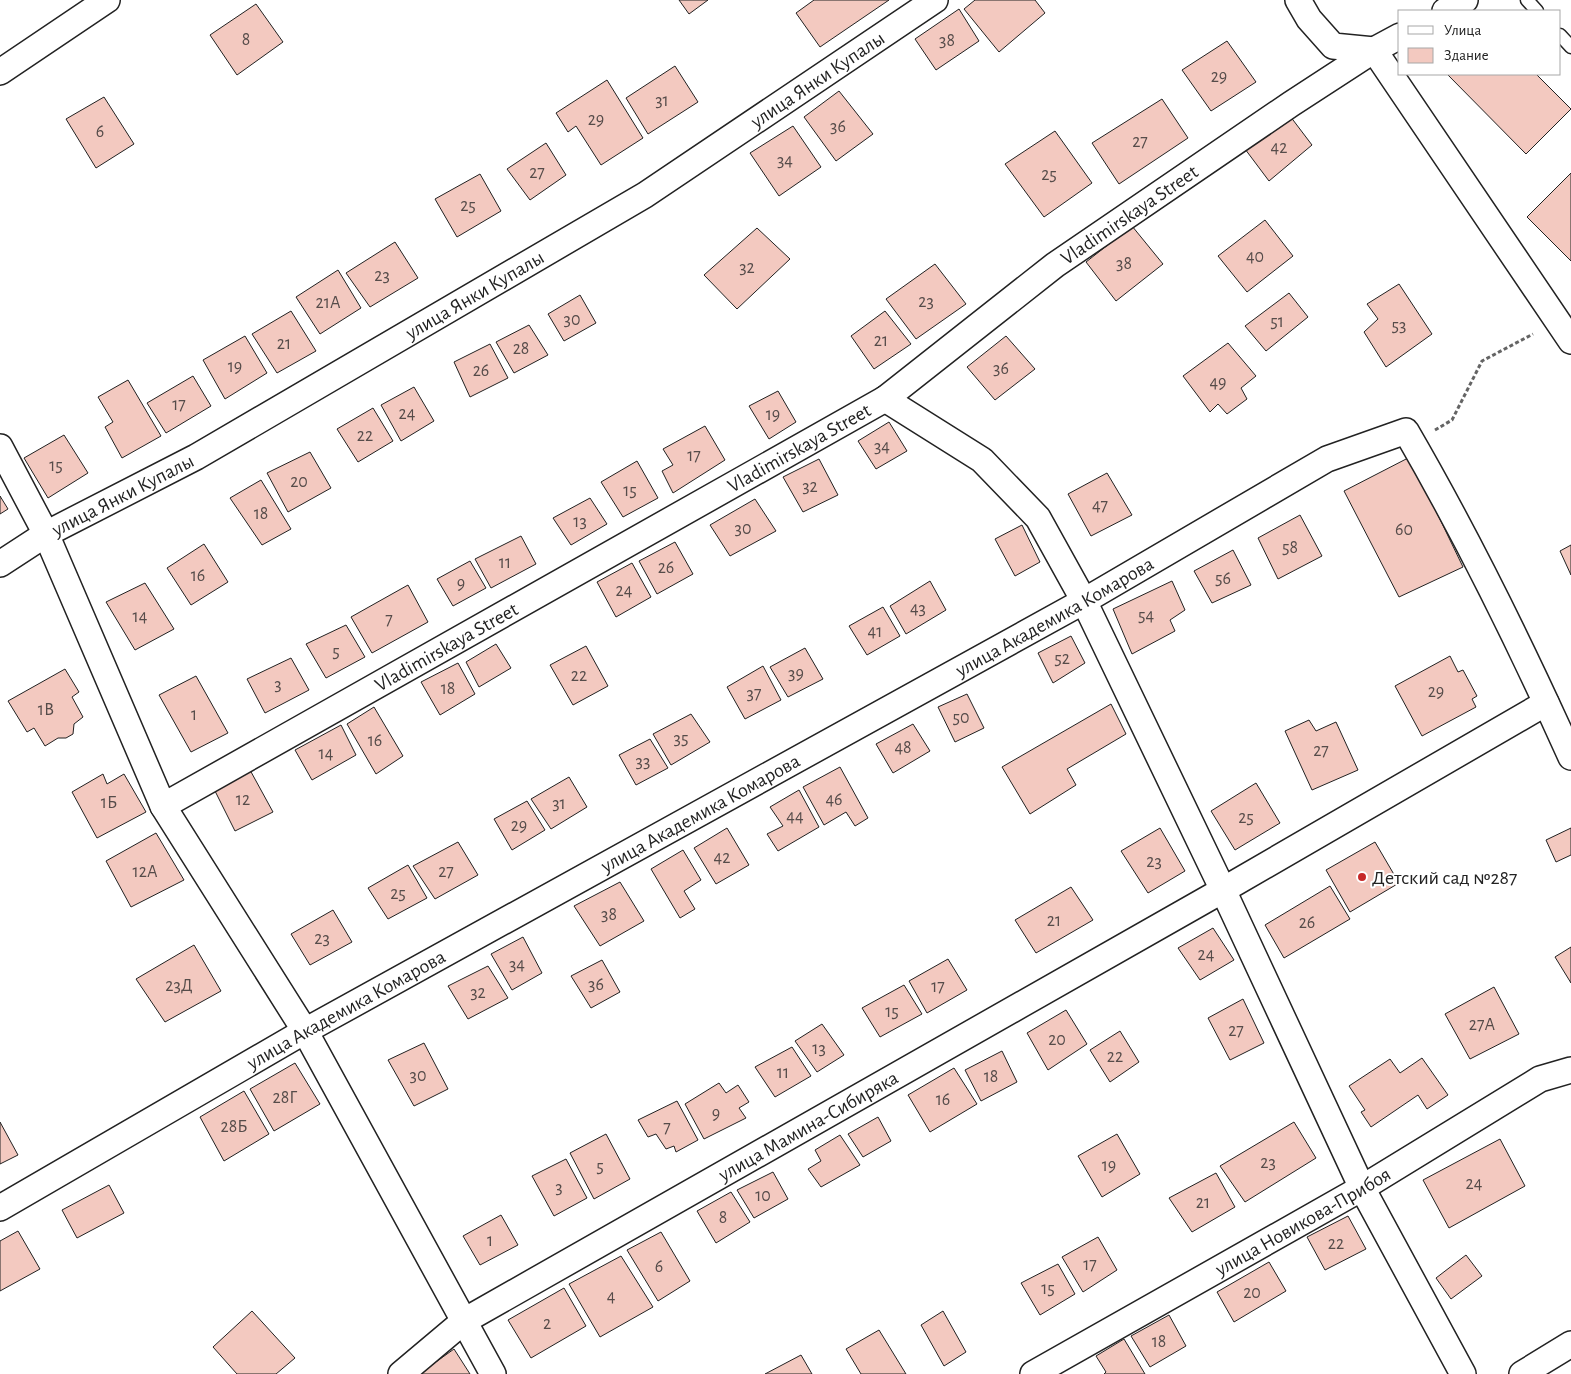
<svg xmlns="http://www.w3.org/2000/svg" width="1571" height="1374" viewBox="0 0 1571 1374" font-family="'Alegreya Sans',sans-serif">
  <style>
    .building { fill: #f3c9c0; stroke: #222 }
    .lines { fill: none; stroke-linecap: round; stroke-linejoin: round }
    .lane-casing { stroke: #222; stroke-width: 15 }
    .street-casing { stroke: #222; stroke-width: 28 }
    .path { stroke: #646464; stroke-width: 3; stroke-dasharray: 4 2.5; stroke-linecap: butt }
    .lane { stroke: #fff; stroke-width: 12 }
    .street { stroke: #fff; stroke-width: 25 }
    .poi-dot { fill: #c62828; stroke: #fff; stroke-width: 2 }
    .labels { text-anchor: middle; stroke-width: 4; stroke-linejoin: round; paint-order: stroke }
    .number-label { font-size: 18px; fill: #564c4a }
    .street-label { font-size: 20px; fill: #222; stroke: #fff }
    .poi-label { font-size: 20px; fill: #222; stroke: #fff; text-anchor: start }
  </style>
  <rect width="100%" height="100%" fill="#fff"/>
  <!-- building -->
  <path class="building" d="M679,0H708L689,14Z
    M814,0H889L820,47L796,13Z
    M975,0H1035L1045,13L999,52L964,9Z
    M256,4L283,42L237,75L210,35Z
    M959,9L979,41L936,70L915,39Z
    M1227,41L1256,82L1211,111L1182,70Z
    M675,66L698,102L648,134L626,98Z
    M1447,74H1536L1571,109L1526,154Z
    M607,80L643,138L601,165L576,126L568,132L556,113Z
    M839,91L873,134L836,161L804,117Z
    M104,97L134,144L96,168L66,119Z
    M1162,99L1188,138L1119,184L1092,143Z
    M1290,116L1312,145L1269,181L1245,149Z
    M793,126L821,167L779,196L750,153Z
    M1055,131L1092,183L1044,217L1005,164Z
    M546,143L566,175L530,200L507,169Z
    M1571,173V261L1527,217Z
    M480,174L501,211L457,237L435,199Z
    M1265,220L1293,256L1247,292L1218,256Z
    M1132,226L1163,264L1116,301L1086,262Z
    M757,228L790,259L737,309L704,275Z
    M395,242L418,278L370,307L346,273Z
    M935,264L966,304L916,339L886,299Z
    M338,270L361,308L320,334L296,297Z
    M1399,284L1432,334L1386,367L1364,332L1378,319L1367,304Z
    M1289,293L1308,317L1266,351L1245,326Z
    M580,295L596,323L564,341L548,314Z
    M291,311L316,351L277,373L252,334Z
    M885,311L911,344L874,369L851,336Z
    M529,325L548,355L514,373L496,342Z
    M245,336L267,373L225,399L203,360Z
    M1006,336L1035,369L995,400L967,367Z
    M1228,343L1256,376L1241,388L1247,399L1227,414L1218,404L1210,412L1183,376Z
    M490,344L508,378L470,397L454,362Z
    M193,376L211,406L166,433L147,403Z
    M128,380L161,436L122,458L105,427L113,422L98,397Z
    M414,387L434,421L401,441L381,405Z
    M778,391L796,422L769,439L749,406Z
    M373,408L393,441L358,462L337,429Z
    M889,422L907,451L876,469L858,441Z
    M705,426L725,460L673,493L662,471L673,465L663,449Z
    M64,435L88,473L48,498L24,458Z
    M310,452L331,488L288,512L267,473Z
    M1410,457L1463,567L1399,597L1344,491Z
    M819,459L838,495L803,512L783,477Z
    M637,461L658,498L623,517L601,482Z
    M1107,473L1132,515L1091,536L1068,494Z
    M261,480L291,529L262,545L230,498Z
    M0,496L8,509L0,514Z
    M590,498L607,524L571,545L553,518Z
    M755,499L776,531L730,556L710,525Z
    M1300,515L1322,556L1278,579L1258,538Z
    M1022,525L1040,562L1015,576L995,539Z
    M521,536L536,564L491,588L475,559Z
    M675,542L693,574L657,594L639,561Z
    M204,544L228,582L191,605L167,568Z
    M1571,545V575L1560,551Z
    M1233,550L1251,585L1212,603L1194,571Z
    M470,561L486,588L453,606L437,579Z
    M632,563L651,597L616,617L597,582Z
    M930,581L946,610L906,634L890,606Z
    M1172,581L1185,610L1170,620L1175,631L1132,654L1113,609Z
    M145,583L174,629L135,650L106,602Z
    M408,585L428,622L372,653L351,617Z
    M883,607L900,636L867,655L849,626Z
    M346,625L365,657L326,678L306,644Z
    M1071,636L1085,663L1053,683L1038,653Z
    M496,644L511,668L479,687L466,662Z
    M586,646L608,686L573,705L550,665Z
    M805,648L823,679L788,697L770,667Z
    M1450,656L1458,672L1463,670L1477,696L1472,699L1476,707L1422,736L1395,686Z
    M291,658L309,690L265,713L247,679Z
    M458,663L475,694L440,715L421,682Z
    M763,666L781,700L745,719L727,687Z
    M65,669L79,692L72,697L83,717L74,724L73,734L66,738H58L45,746L34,728L27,732L8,701Z
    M196,676L228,733L191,752L159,695Z
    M967,694L984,728L955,742L938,707Z
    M1111,704L1126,734L1067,769L1076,785L1030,814L1002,767Z
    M374,707L403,756L376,774L347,724Z
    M691,714L710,742L671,765L653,734Z
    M1309,720L1316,731L1336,722L1358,770L1312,790L1285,731Z
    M913,724L930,751L893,773L876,744Z
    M341,725L356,755L312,780L295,750Z
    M650,739L668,768L636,785L619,755Z
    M840,767L868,818L855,826L846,812L824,825L803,787Z
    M250,770L273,812L235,831L213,787Z
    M103,774L107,784L124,774L146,812L97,838L72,792Z
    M569,777L587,807L551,829L531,799Z
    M1256,783L1280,823L1235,850L1211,811Z
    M799,790L819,827L778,851L767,834L783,826L770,807Z
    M527,801L545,830L512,850L494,819Z
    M727,828L749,865L716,884L694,848Z
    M1160,828L1185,871L1148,893L1121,851Z
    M1571,828V855L1556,862L1546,840Z
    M156,833L184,880L131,907L106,861Z
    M458,842L478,875L435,899L413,866Z
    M1375,842L1399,883L1350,912L1326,870Z
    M683,850L701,880L684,891L695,909L680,918L651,869Z
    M408,865L427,898L388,919L368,888Z
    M620,882L644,921L600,946L574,906Z
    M1330,886L1350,919L1284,958L1265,925Z
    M1071,887L1093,920L1036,953L1015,920Z
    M333,910L352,942L310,965L291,934Z
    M1213,928L1234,960L1200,980L1178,948Z
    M523,937L542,973L512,990L491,954Z
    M194,945L221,991L165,1022L136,979Z
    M1571,947V983L1555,957Z
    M948,959L967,990L927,1013L909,981Z
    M602,960L620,992L591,1008L571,976Z
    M488,966L508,998L468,1019L448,986Z
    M904,985L922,1014L880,1037L862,1008Z
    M1494,987L1519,1034L1470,1059L1445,1014Z
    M1243,999L1264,1043L1230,1060L1208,1018Z
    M1066,1010L1087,1044L1048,1070L1027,1033Z
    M822,1024L844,1055L817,1072L795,1041Z
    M1120,1031L1139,1062L1110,1082L1090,1050Z
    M424,1043L448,1089L414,1106L388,1060Z
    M792,1047L811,1076L775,1097L755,1067Z
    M1002,1051L1017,1082L981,1101L965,1070Z
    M1422,1058L1448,1095L1427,1109L1418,1095L1371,1127L1361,1112L1365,1110L1349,1086L1390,1059L1400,1073Z
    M295,1063L320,1104L274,1131L250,1089Z
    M954,1068L977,1104L930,1132L908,1095Z
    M719,1083L726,1093L738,1085L749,1102L739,1108L746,1118L704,1139L685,1104Z
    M244,1091L269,1134L224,1161L200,1117Z
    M677,1101L698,1140L676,1152L674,1146L666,1149L656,1134L648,1137L638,1120Z
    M878,1117L891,1141L863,1157L848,1134Z
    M0,1122L18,1155L0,1164Z
    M1294,1122L1316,1158L1245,1202L1220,1166Z
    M606,1134L630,1179L594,1199L570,1153Z
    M1117,1134L1140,1174L1102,1197L1078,1156Z
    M840,1135L860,1165L821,1187L808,1169L821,1161L815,1150Z
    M1500,1139L1525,1186L1449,1228L1423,1180Z
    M566,1159L587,1198L554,1216L532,1176Z
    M773,1172L788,1199L754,1218L737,1190Z
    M1216,1173L1235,1207L1192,1232L1169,1198Z
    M109,1185L124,1213L77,1238L62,1210Z
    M731,1192L750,1222L716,1243L697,1211Z
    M501,1215L518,1245L480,1265L463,1236Z
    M1348,1216L1366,1249L1325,1270L1307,1237Z
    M18,1231L40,1269L0,1291V1241Z
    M661,1232L690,1281L658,1301L627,1250Z
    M1098,1237L1117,1270L1083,1292L1062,1257Z
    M1466,1255L1482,1276L1451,1299L1436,1278Z
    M621,1256L653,1307L600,1337L569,1284Z
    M1269,1262L1286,1291L1234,1322L1217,1292Z
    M1058,1264L1075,1294L1040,1315L1021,1283Z
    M564,1288L586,1326L531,1358L508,1320Z
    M252,1311L295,1358L276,1374H237L213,1347Z
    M943,1311L966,1352L944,1366L921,1325Z
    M1169,1315L1186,1346L1150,1367L1131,1336Z
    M879,1330L906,1374H861L846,1349Z
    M1124,1339L1145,1374H1104L1106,1372L1096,1356Z
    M454,1349L470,1374H419Z
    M801,1355L812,1374H765Z"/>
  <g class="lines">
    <!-- lane casing -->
    <g class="lane-casing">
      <path id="lane" d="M1527,0L1537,11
        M1560,35L1571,47"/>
    </g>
    <!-- street casing -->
    <g class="street-casing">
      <g id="street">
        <path d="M1298,0L1309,19L1333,46L1374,50L1571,341"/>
        <path d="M1445,11L1465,0"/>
        <path d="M0,72L107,0"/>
        <path d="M885,399L982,460L1038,518L1084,601L1223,890L1362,1188L1463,1374"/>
        <path d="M0,447L46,534L163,806L305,1031L493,1374"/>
        <path id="s1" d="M0,564L46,534L196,457L645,195L935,0"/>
        <path id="s2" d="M163,806L885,399L1055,265L1291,104L1374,50L1400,36"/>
        <path id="s3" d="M0,1208L305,1031L1084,601L1327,459L1406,431C1467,536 1521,646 1571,757"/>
        <path id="s4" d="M401,1374L464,1321L1223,890L1546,703"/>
        <path id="s5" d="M1033,1374L1362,1188L1540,1079L1571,1070"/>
        <path d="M1522,1374L1571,1344"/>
      </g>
    </g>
    <!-- path -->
    <path class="path" d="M1435,430L1452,420L1482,361L1533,334"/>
    <!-- lane -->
    <use href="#lane" class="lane"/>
    <!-- street -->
    <use href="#street" class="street"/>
  </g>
  <!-- markers -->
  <circle class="poi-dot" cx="1362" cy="877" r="5"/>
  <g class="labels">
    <!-- number labels -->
    <g class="number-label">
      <text x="246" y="45">8</text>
      <text x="947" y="46">38</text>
      <text x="1219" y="82">29</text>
      <text x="662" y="106">31</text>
      <text x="596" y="125">29</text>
      <text x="838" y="132">36</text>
      <text x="100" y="137">6</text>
      <text x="1140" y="147">27</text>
      <text x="1279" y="153">42</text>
      <text x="785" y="166">34</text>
      <text x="537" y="178">27</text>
      <text x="1049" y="180">25</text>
      <text x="468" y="211">25</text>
      <text x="1255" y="262">40</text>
      <text x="1124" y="269">38</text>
      <text x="747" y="273">32</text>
      <text x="382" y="281">23</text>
      <text x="926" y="307">23</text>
      <text x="328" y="308">21А</text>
      <text x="572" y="325">30</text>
      <text x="1277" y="327">51</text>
      <text x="1399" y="331">53</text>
      <text x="881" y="346">21</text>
      <text x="284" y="349">21</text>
      <text x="521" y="354">28</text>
      <text x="235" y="372">19</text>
      <text x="1001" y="374">36</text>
      <text x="481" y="376">26</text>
      <text x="1218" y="388">49</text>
      <text x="179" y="410">17</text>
      <text x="407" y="419">24</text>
      <text x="773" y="420">19</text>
      <text x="365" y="441">22</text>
      <text x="882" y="452">34</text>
      <text x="694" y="461">17</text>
      <text x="56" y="471">15</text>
      <text x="299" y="487">20</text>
      <text x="810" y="492">32</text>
      <text x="630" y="496">15</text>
      <text x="1100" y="511">47</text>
      <text x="261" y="519">18</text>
      <text x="580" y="527">13</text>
      <text x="743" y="534">30</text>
      <text x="1404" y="535">60</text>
      <text x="1290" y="553">58</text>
      <text x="505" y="568">11</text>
      <text x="666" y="573">26</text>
      <text x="198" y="581">16</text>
      <text x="1223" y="584">56</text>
      <text x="461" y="589">9</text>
      <text x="624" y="596">24</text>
      <text x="918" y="614">43</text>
      <text x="1146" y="621">54</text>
      <text x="140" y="622">14</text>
      <text x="389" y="625">7</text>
      <text x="875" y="637">41</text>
      <text x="336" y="657">5</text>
      <text x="1062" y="664">52</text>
      <text x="796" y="679">39</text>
      <text x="579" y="681">22</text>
      <text x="278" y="690">3</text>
      <text x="448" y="694">18</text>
      <text x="1436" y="697">29</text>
      <text x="754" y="699">37</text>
      <text x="46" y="715">1В</text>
      <text x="194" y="720">1</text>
      <text x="961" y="723">50</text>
      <text x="681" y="744">35</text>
      <text x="375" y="746">16</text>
      <text x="903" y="753">48</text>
      <text x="1321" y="756">27</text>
      <text x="326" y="759">14</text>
      <text x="643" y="767">33</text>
      <text x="243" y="805">12</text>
      <text x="834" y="805">46</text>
      <text x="109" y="808">1Б</text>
      <text x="559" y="809">31</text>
      <text x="795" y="822">44</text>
      <text x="1246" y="823">25</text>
      <text x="519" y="831">29</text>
      <text x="722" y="863">42</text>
      <text x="1154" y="867">23</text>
      <text x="145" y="877">12А</text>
      <text x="446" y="877">27</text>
      <text x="398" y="899">25</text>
      <text x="609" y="920">38</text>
      <text x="1054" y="926">21</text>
      <text x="1307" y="928">26</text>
      <text x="322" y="944">23</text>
      <text x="1206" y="960">24</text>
      <text x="517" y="970">34</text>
      <text x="596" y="990">36</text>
      <text x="179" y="991">23Д</text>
      <text x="938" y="992">17</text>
      <text x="478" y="998">32</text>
      <text x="892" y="1017">15</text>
      <text x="1482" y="1030">27А</text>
      <text x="1236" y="1036">27</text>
      <text x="1057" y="1045">20</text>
      <text x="819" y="1054">13</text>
      <text x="1115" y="1062">22</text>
      <text x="783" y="1078">11</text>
      <text x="418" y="1081">30</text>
      <text x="991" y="1082">18</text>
      <text x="285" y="1103">28Г</text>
      <text x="943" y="1105">16</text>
      <text x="716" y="1119">9</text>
      <text x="234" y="1132">28Б</text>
      <text x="667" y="1133">7</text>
      <text x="1268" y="1168">23</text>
      <text x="1109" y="1171">19</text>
      <text x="600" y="1172">5</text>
      <text x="1474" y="1189">24</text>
      <text x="559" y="1193">3</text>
      <text x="763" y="1201">10</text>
      <text x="1203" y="1208">21</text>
      <text x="723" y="1223">8</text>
      <text x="490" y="1246">1</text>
      <text x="1336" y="1249">22</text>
      <text x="1090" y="1270">17</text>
      <text x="659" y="1272">6</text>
      <text x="1048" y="1294">15</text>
      <text x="1252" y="1298">20</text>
      <text x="611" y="1302">4</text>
      <text x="547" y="1329">2</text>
      <text x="1159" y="1347">18</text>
    </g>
    <!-- street labels -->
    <g class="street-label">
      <text dy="7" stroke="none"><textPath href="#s1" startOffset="951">улица Янки Купалы</textPath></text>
      <text dy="7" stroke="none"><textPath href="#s2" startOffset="1135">Vladimirskaya Street</textPath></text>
      <text dy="7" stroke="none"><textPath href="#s1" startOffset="546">улица Янки Купалы</textPath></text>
      <text dy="7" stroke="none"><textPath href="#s2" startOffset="730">Vladimirskaya Street</textPath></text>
      <text dy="7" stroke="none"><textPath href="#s1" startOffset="141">улица Янки Купалы</textPath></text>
      <text dy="7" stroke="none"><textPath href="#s3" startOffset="1209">улица Академика Комарова</textPath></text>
      <text dy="7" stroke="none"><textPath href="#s2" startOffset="325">Vladimirskaya Street</textPath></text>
      <text dy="7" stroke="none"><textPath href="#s3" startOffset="804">улица Академика Комарова</textPath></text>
      <text dy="7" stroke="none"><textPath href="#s3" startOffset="399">улица Академика Комарова</textPath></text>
      <text dy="7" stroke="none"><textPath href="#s4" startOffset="478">улица Мамина-Сибиряка</textPath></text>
      <text dy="7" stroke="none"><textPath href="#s5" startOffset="310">улица Новикова-Прибоя</textPath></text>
    </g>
    <!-- poi labels -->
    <g class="poi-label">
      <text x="1372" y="884">Детский сад №287</text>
    </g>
  </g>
  <!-- legend -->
  <rect x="1398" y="10" width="162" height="65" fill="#ffffff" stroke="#a7a7a7"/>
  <rect x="1408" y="26" width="25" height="8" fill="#ffffff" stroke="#a7a7a7"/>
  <text x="1444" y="35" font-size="15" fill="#222222">Улица</text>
  <rect x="1408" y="48" width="25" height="15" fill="#f3c9c0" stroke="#a7a7a7"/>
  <text x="1444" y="60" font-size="15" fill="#222222">Здание</text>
</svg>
